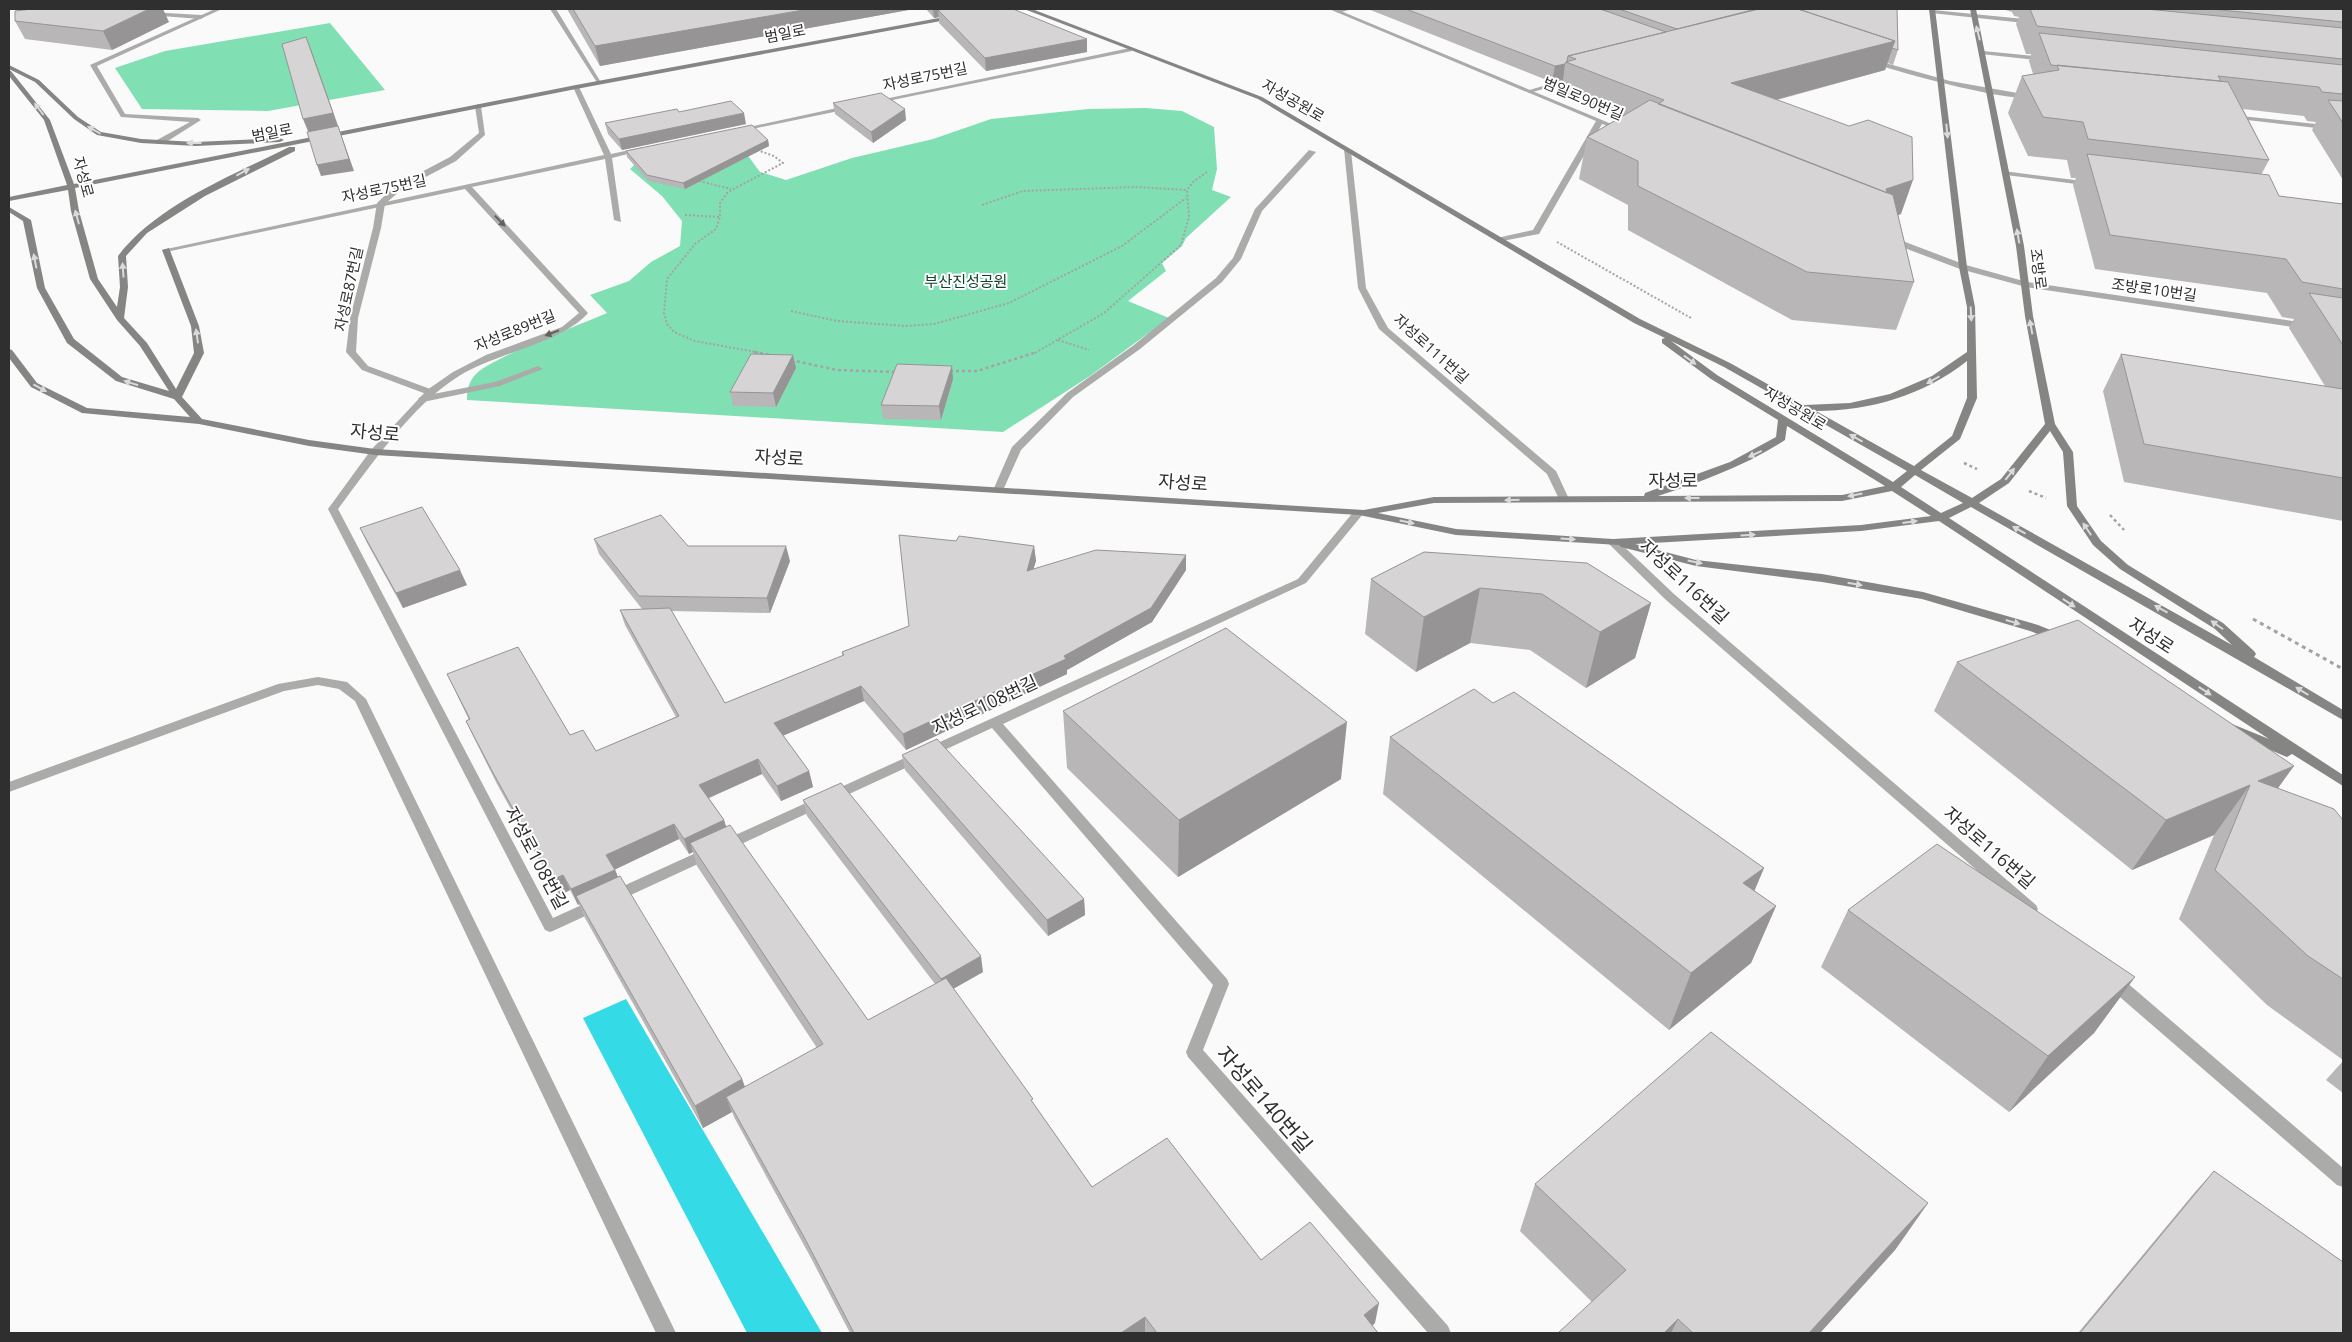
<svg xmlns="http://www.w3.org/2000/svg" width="2352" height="1342" viewBox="0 0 2352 1342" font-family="'Open Sans','Noto Sans KR',sans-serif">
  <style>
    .green { fill: #80e0b3 }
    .water { fill: #35dae7 }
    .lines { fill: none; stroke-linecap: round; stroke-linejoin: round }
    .path-far2 { stroke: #a3a3a4; stroke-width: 2; stroke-dasharray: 2 2; stroke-linecap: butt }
    .path-far1 { stroke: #a3a3a4; stroke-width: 2.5; stroke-dasharray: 3 3; stroke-linecap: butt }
    .path { stroke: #a3a3a4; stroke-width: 3; stroke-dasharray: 4 4; stroke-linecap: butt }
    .service { fill: #ababaa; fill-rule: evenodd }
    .minor { fill: #ababaa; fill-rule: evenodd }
    .tertiary { fill: #ababaa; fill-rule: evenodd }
    .secondary { fill: #858584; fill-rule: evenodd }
    .wall { fill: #b8b6b7; fill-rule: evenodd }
    .shaded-wall { fill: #969495 }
    .building { fill: #d6d4d5; stroke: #969495 }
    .oneway { fill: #dadada }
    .oneway2 { fill: #616160 }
    .labels { text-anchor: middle; stroke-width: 4; stroke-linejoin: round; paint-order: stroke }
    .far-street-label { font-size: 15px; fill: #2f2f2f; stroke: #fff }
    .far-park-label { font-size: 15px; fill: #0f412c; stroke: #fff }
    .street-label { font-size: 18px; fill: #2f2f2f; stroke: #fff }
    .near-street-label { font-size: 21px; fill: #2f2f2f; stroke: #fff }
  </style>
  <rect width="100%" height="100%" fill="#fafafb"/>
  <!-- green -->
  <path class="green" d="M330,23L385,90L268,111L142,109L115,68L165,51Z
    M1146,108L1182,111L1214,127L1217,169L1212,190L1231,197L1186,238L1182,246L1162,263L1166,271L1128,301L1169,318L1090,376L1003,432L467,400C467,391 468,383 475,375C488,359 582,324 607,313L590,295L629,281L651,262L680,246L682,221L662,196L630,169L649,151L743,149L760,172L786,180L852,158L933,139L991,119L1088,109Z"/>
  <!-- water -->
  <path class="water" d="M626,999L822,1333H747L583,1018Z"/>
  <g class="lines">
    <!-- path-far2 -->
    <path class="path-far2" d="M757,150L774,156L783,163L728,192L720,203V217L716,229L695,244L667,279L664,313L667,324L674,332L695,341L761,353
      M699,181L731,189
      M982,205L1023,191L1136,187L1187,190
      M685,215L720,217
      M1557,242L1691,318
      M791,311L837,321L905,326L934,324L1009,303L1122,246L1186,198
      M1058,340L1089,350
      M1035,353L1104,313L1181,245L1189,217L1187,190L1193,182L1207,172"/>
    <!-- path-far1 -->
    <path class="path-far1" d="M754,352L771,355
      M791,360L837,370L896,372
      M950,371H977L1037,352
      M1964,463L1977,469
      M2029,491L2046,498
      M2110,515L2124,530"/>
    <!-- path -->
    <path class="path" d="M2253,619L2343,669"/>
    <!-- service -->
    <path class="service" d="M150,12L201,15L204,17L201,19L148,15Z
      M478,104L481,106L485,135L456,161L401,190L385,204L381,228L358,318L356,352L368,366L433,390V394L495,382L538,366L543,369L500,386L423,402L418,399L420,397L429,395L362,370L346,352L350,318L373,228L377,203L395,186L450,157L479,133L475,106Z"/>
    <!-- minor -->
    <path class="minor" d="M215,9H222L97,66L125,114L198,118L201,120L163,144H157V140L190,122L121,117L90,65Z
      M550,9H556L602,84H598Z
      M1341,9H1352L1338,13L1335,11Z
      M1933,10L2035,20L2038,22L2035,24L1931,13Z
      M1130,48L1132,51L873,104L870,102Z
      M1983,51L2045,57L2048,59L2045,61L1981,54Z
      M1577,76L1579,79L1529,93L1526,91Z
      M576,85L579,87L611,154L643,147L647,149L612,158L621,222L614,220L605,159L472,187L588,313C562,343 496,353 459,376C411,406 372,464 338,509L553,918L1298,579L1355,510H1363L1364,512L1363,514L1306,583L1003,724L1227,979L1229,984L1203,1050L1448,1326L1451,1333H1428L1188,1057L1186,1052L1213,985L992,728L555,930L550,932L545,930L328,509L371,450L427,390L453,372L486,355L562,327L579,313L465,189L166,252L162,250L604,155L573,87Z
      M851,105L854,107L853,108L738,132L735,130Z
      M1344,149L1351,151L1366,288L1388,328L1556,471L1569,499L1568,501H1560L1547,474L1379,329L1358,288Z
      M1309,150L1316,152L1262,211L1241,259L1222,282L1140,349L1073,397L1021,450L1004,488L1003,490H995L994,488L1012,447L1067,393L1134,345L1216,278L1233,258L1255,209Z
      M2003,171L2091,182L2095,184L2091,186L2006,175H2003Z
      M1613,539L1617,540L1674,594L2036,905L2038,909L2036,913L2031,915L2026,913L1666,600L1609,544L1607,542Z
      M318,677L347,682L366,699L676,1333H656L355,701L339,689L318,685L284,691L9,792V782L278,684Z
      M2112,974L2118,975L2343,1168V1187L2337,1185L2106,985L2104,980L2106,975Z"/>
    <!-- tertiary -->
    <path class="tertiary" d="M1329,9H1336L1626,130L1621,131L1602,124L1539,234L1497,242V238L1533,230L1596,121Z
      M1871,59L1950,81L2034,96C2018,106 1892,70 1869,62Z
      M2232,115L2343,127V131L2230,118L2229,117Z
      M1886,237H1892L1966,265L2027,282L2306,323L2310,326L2306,329L2026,287L1960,269L1886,241Z"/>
    <!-- secondary -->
    <path class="secondary" d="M1024,9H1032L1262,97L1640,319L1730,363L1805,405L1850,403L1890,394L1932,376L1967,352V307L1959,267L1929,9H1935L1967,267L1975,307L1977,398L1960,439L1921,470L1972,498L2001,479L2045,424L2025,316L2016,246L1970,9H1976L2024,246L2033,316L2055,424L2073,452L2077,506L2101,541L2128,565L2223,623L2254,651L2256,654L2254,657L2343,710V720L1971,507L1949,518L2343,775V786L2292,754L2287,757L2282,755L2227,731L2225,728L2232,724L2269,739L1939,521L1861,531L1635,544L1696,560L1822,574L1923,592L2038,625L2063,635L2065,638L2063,641H2055L2030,631L1922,599L1822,582L1696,566L1621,547L1619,545L1456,535L1359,515L375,455L309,446L199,424L82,413L31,387L9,358V349L12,350L37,383L87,408L190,417L174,399L116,381L67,343L37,288L23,221L9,212V207L31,220L45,288L74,339L122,377L169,391L140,346L117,320L90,279L71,211L68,190L9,201V197L67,185L44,120L9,76V70L11,71L50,120L74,184L576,85L955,15L957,18L576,89L75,188L79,211L98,279L117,307L120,287L118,256C158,204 232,176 289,147H295V151L205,196L147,233L126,256L128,287L124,318L147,343L176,389L194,353L191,326L162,250L169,248L199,326L204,353L182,397L202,419L309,440L375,449L1364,510L1434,497L1644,496L1645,493L1730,462L1776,437L1778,420L1711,379L1662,343V339L1665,338L1634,323L1258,99ZM1671,341L1724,367L1907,471L1893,482L1717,375ZM1967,361V398L1952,436L1914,466L1816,411C1870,411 1924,395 1967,361ZM1787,426L1885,486L1842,495L1658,496C1702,481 1745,466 1785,440ZM2050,431L2063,452L2067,506L2093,545L2120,569L2215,629L2232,645L1979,503L2009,483ZM1915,475L1963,503L1941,513L1901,487ZM1892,491L1931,516L1861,525L1613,539L1456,529L1378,513L1434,503L1842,501Z
      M9,65L39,80L78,117L101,132L141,139L196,142L280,138L284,140L280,142L196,146L141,143L97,135L74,119L35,82L9,69Z"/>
  </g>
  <!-- wall -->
  <path class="wall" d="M567,9H914L600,66Z
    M926,9H1013L1087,52L986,71L939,23V17L934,18Z
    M1368,9H1897L1898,50L1893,65L1888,63L1885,70L1777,100L1901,214L1898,215L1914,282L1896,330L1792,320L1628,230V205L1579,179L1587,137L1621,117L1560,92L1563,80L1552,82Z
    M2002,9H2343V180L2312,130L2316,122L2307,121L2304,116L2243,109L2269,160L2261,175L2279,196L2343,204V521L2124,482L2103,391L2121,354L2325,386L2289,328L2294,319L2282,317L2267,293L2095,269L2073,185L2076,178H2071L2067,160L2028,156L2008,113L2022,76L2033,74L2029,61L2031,54H2026L2016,24L2019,17L2014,16L2012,12Z
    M15,21L169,22L112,50L25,39Z
    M833,103L906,120L873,143L835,114Z
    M679,112L746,124L622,150L608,134L605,123Z
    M768,140L769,146L685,189L648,181L627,157L626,151Z
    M793,355L796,368L776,407L733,406L730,392Z
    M953,379L941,420L883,419L881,405Z
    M360,528L467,585L403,608L367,543Z
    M594,539L688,546L790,561L770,613L671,611L725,703L842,656V652L909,626L956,541L1034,546L1036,561L1033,569L1186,570L1152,622L1067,670V674L906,750L864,701L783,735L809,771L813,787L781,801L762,774L709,798L724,820L726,827L868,1020L935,984L807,816L803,800L983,972L953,989L1092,1187L1261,1260L1375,1323L1372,1326L1379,1333H850L811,1258L735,1119L732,1112L703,1128L585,918L579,904L578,905L570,890L559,896L497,784L473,736L466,721L469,720L447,674L570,735L596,751L676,717L625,625L620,610L642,609L599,554ZM679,839L689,854L693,852L697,866L817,1048L745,1087L742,1079L618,877L615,869Z
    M1424,552L1651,603L1635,658L1586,688L1530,650L1470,643L1416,672L1365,634L1371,579Z
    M1957,662L2278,789L2343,820V1060L2267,1005L2179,919L2214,835L2132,870L1934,711Z
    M1493,703L1764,868L1754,891L1776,906L1751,963L1669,1030L1383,794L1390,737Z
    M1063,711L1341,779L1178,877L1067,768Z
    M902,755L1084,899L1085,915L1048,936L905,770Z
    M1848,910L2135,977L2094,1033L2009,1112L1821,967Z
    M2343,1061V1093L2326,1080Z
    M2214,1171L2343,1333H2078L2195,1192Z
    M1535,1184L1928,1203L1895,1250L1820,1333H1558L1592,1302L1520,1231Z"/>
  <!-- shaded-wall -->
  <path class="shaded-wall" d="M149,9H163L169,22L112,50L103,31Z
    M809,9H914L600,66L595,46Z
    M933,9H983L938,10L939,17L934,18Z
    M306,37L312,52L354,171L321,176L317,165L310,136L303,119Z
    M1087,39V52L986,71L985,58Z
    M1895,41L1885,70L1723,114L1731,83Z
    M1565,64L1563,80L1552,82L1555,66Z
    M905,109L906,120L873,143L871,132Z
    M744,113L746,124L622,150L619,139Z
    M768,140L769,146L685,189L683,183Z
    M1913,180L1901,214L1877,222L1886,189Z
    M793,355L796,368L776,407L773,393Z
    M952,366L953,379L941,420L939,406Z
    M786,546L790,561L770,613L767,598Z
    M1034,546L1036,561L1028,586L1027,571Z
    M1186,555V570L1152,622L1067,670V674L906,750L903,734L1064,656Z
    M460,570L467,585L403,608L396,593Z
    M1480,588L1470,643L1416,672L1424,617Z
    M1651,603L1635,658L1586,688L1600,632Z
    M861,686L864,701L778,738L774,723Z
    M1347,722L1341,779L1178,877L1179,820Z
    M758,759L762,774L704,800L699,785Z
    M2294,766L2258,816V781Z
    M809,771L813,787L781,801L777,786Z
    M2250,785L2214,835L2132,870L2166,820Z
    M724,820L729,836L690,843L693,852L689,854L684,839Z
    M674,824L679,839L612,871L606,855Z
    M1764,868L1740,925L1743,883Z
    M615,870L621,885L576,896L579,904L578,905L571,889Z
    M563,875L570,890L559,896L552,880Z
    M1084,899L1085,915L1048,936L1047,920Z
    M1776,906L1751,963L1669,1030L1691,973Z
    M981,956L983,972L944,994L941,979Z
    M2135,977L2094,1033L2009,1112L2048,1056Z
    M742,1079L750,1101L726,1097L732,1112L703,1128L695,1106Z
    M1928,1203L1895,1250L1820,1333H1809Z
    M1379,1303L1375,1323L1363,1333L1364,1315Z
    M1145,1317V1333H1121Z
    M1678,1319L1671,1333H1664Z"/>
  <!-- building -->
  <path class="building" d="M32,9H149L103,31L15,21V11Z
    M573,9H809L595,46Z
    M946,9H1013L1087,39L985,58L938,10Z
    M1406,9H1600L1666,32L1568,56L1567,61L1566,62L1565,64L1555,66Z
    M1619,9H1756L1677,29Z
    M1759,9H1798L1895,41L1731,83L1849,126L1868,120L1912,137L1913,180L1886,189L1887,193L1658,104L1664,100L1566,62L1576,59L1568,56Z
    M1798,9H1897L1898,50L1892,48L1895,41Z
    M2030,9H2146L2343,28V59L2037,26Z
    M2211,9H2343V22Z
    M2039,33L2343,65V94L2322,92L2319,87L2218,76L2221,81L2051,65Z
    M306,37L333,113L303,119L282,44Z
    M2057,65L2228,82L2269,160L2088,139L2083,122L2043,117L2022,76L2059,70Z
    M881,93L905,109L871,132L833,103Z
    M1650,100L1893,195L1914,282L1807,272L1638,186V161L1587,137Z
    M2328,100L2343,101V123Z
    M731,101L744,113L619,139L605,123L677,109L679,112Z
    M752,125L768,140L683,183L647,175L626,151Z
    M338,126L349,159L317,165L307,132Z
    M2087,154L2269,175L2279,196L2343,204V289L2302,282L2286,259L2110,235Z
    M2309,293L2343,298V345Z
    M751,354L793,355L773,393L730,392Z
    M2121,354L2343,389V478L2144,444Z
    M897,364L952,366L939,406L881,405Z
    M422,507L460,570L396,593L360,528Z
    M661,515L688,546H786L767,598L639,596L594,539Z
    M899,535L956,541L959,536L1034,546L1027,571L1096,550L1186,555L1151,608L1064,656L1066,659L903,734L861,686L774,723L809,771L777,786L758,759L699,785L724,820L684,839L674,824L606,855L615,870L571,889L563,875L552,880L491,769L466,721L470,719L447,674L518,647L570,735L583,730L596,751L679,716L620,610L670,608L725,703L844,655L842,652L909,626Z
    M1424,552L1587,563L1651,603L1600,632L1542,594L1480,588L1424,617L1371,579Z
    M2078,620L2294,766L2258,781L2334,809L2343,820V979L2308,956L2215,870L2250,785L2166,820L1957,662Z
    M1226,628L1347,722L1179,820L1063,711Z
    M1474,689L1493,703L1514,692L1764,868L1743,883L1776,906L1691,973L1390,737Z
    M937,739L1084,899L1047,920L902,755Z
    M841,783L981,956L941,979L803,800Z
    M730,825L868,1020L946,978L1033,1099L1031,1100L1092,1187L1167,1138L1261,1260L1310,1222L1379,1303L1364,1315L1378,1333H1157L1145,1317L1121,1333H854L804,1237L726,1097L823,1044L690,843Z
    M1937,844L2135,977L2048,1056L1848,910Z
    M620,876L742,1079L695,1106L576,896Z
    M1711,1032L1928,1203L1809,1333H1693L1678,1319L1664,1333H1558L1626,1270L1535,1184Z
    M2214,1171L2343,1262V1333H2080Z"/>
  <!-- one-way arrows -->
  <defs><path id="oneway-solid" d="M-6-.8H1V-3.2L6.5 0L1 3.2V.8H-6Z" transform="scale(1.25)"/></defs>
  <g class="oneway">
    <use href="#oneway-solid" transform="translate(1978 33) rotate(-104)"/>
    <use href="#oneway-solid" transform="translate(39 109) rotate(-127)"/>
    <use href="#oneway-solid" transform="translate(94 130) rotate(-150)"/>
    <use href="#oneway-solid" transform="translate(1947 131) rotate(84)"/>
    <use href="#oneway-solid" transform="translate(194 143) rotate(-180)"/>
    <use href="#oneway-solid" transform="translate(243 172) rotate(-28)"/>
    <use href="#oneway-solid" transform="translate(77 217) rotate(-105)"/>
    <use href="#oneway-solid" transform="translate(2018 236) rotate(-100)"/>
    <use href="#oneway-solid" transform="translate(35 261) rotate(-101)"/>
    <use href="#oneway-solid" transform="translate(123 270) rotate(-94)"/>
    <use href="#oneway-solid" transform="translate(1971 314) rotate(87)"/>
    <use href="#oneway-solid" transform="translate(2031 327) rotate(-101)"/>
    <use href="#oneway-solid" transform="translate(197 336) rotate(-98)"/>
    <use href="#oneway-solid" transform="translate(1690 360) rotate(36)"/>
    <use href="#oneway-solid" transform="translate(1933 380) rotate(150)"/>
    <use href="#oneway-solid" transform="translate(131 383) rotate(-163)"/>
    <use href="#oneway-solid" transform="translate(40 388) rotate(29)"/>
    <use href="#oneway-solid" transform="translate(1856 438) rotate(-151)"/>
    <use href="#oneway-solid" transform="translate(1755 454) rotate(155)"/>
    <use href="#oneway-solid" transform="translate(2010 474) rotate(-52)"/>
    <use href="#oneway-solid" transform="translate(1855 495) rotate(169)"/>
    <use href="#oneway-solid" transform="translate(1692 498) rotate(180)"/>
    <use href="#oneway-solid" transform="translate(1512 500) rotate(179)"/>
    <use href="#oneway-solid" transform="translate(1407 522) rotate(12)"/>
    <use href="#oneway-solid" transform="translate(1910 522) rotate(-8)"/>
    <use href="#oneway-solid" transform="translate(2087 529) rotate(-124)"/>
    <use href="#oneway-solid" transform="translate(2019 530) rotate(-151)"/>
    <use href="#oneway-solid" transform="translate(1748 535) rotate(-3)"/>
    <use href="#oneway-solid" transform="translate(1568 539) rotate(4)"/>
    <use href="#oneway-solid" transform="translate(1695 562) rotate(11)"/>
    <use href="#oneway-solid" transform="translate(1855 584) rotate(10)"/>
    <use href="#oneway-solid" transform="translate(2069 603) rotate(33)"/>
    <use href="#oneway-solid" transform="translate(2161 609) rotate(-151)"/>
    <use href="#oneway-solid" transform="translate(2013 622) rotate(16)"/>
    <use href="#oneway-solid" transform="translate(2217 625) rotate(-145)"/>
    <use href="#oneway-solid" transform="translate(2205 691) rotate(33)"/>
    <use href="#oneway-solid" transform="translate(2302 691) rotate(-148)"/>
  </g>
  <g class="oneway2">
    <use href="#oneway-solid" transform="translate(500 221) rotate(46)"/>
    <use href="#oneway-solid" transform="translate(552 333) rotate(159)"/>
  </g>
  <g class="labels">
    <!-- far-street labels -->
    <g class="far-street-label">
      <text transform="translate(785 34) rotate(-11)" y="5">범일로</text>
      <text transform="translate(925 77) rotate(-12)" y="5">자성로75번길</text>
      <text transform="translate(1583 99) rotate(23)" y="5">범일로90번길</text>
      <text transform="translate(1293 101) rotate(30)" y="5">자성공원로</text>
      <text transform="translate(272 133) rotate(-11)" y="5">범일로</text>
      <text transform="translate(83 177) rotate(75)" y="5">자성로</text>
      <text transform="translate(384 189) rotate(-12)" y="5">자성로75번길</text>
      <text transform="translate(2038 269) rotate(82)" y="5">조방로</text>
      <text transform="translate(349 289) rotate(-78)" y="5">자성로87번길</text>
      <text transform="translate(2154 290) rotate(8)" y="5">조방로10번길</text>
      <text transform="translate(515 331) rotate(-22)" y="5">자성로89번길</text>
      <text transform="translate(1431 349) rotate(42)" y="5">자성로111번길</text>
      <text transform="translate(1795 409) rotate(31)" y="5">자성공원로</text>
    </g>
    <!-- far-park labels -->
    <g class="far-park-label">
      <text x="966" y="287">부산진성공원</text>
    </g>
    <!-- street labels -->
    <g class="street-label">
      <text transform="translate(375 433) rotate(5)" y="6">자성로</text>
      <text transform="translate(779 458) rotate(3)" y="6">자성로</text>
      <text x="1673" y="487">자성로</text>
      <text transform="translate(1183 483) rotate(4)" y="6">자성로</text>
      <text transform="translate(1684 582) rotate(43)" y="6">자성로116번길</text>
      <text transform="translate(2151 636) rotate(33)" y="6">자성로</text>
      <text transform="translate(985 705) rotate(-25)" y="6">자성로108번길</text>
      <text transform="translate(1989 848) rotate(41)" y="6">자성로116번길</text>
      <text transform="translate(536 858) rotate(62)" y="6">자성로108번길</text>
    </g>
    <!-- near-street labels -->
    <g class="near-street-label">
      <text transform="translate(1264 1100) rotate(49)" y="7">자성로140번길</text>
    </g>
  </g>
  <!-- border -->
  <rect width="2352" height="1342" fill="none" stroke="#2f2f2f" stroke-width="20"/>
</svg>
